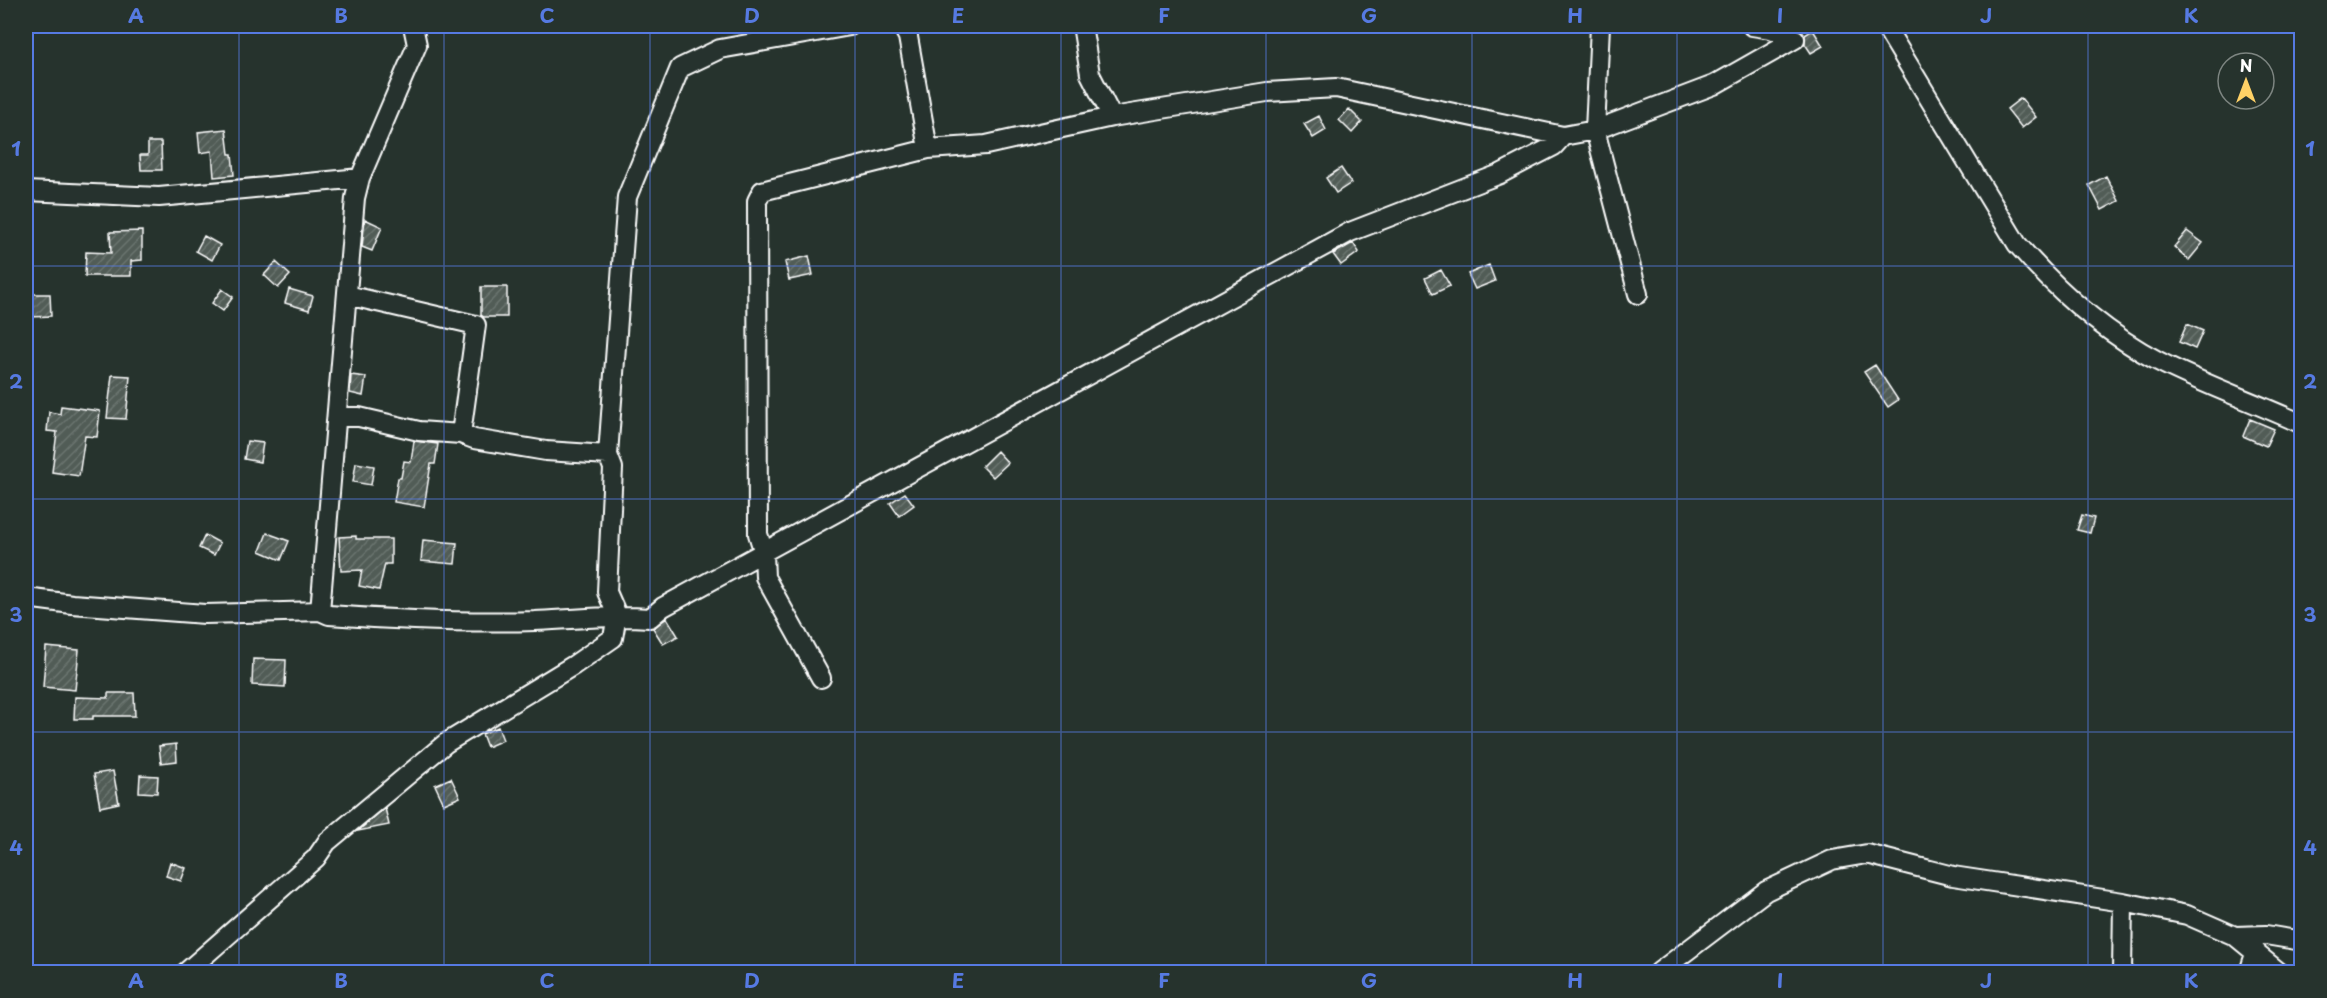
<svg xmlns="http://www.w3.org/2000/svg" width="2327" height="998" viewBox="0 0 2327 998" font-family="'Playpen Sans',sans-serif">
  <style>
    .building { fill: url(#building-hatch); stroke: #fff; stroke-width: 1.5 }
    .lines { fill: none; stroke-linecap: round; stroke-linejoin: round }
    .minor-casing { stroke: #fff; stroke-width: 22 }
    .minor { stroke: #26332d; stroke-width: 18 }
    .grid { fill: none; stroke: #567ae2; stroke-width: 1.5; stroke-opacity: 0.55 }
    .neatline { fill: none; stroke: #567ae2; stroke-width: 2 }
    .grid-label { font-size: 20px; text-anchor: middle; font-weight: bold; fill: #567ae2 }
  </style>
  <defs>
    <pattern id="building-hatch" width="6" height="6" patternUnits="userSpaceOnUse" patternTransform="scale(1.5)"><rect width="6" height="6" fill="#515c57"/><path d="M-1 1l2-2M0 6l6-6M5 7l2-2" fill="none" stroke="#6b7470"/></pattern>
  </defs>
  <rect width="100%" height="100%" fill="#26332d"/>
  <filter id="ink" filterUnits="userSpaceOnUse"><feTurbulence type="fractalNoise" baseFrequency=".0167" numOctaves="2"/><feDisplacementMap in="SourceGraphic" scale="12" xChannelSelector="R" yChannelSelector="G"/><feConvolveMatrix kernelMatrix="1 2 1 2 8 2 1 2 1" color-interpolation-filters="sRGB"/></filter>
  <g filter="url(#ink)">
    <!-- building -->
    <path class="building" d="M1813,30L1823,46L1811,53L1805,44V35Z
      M2021,98L2036,117L2022,128L2007,109Z
      M1349,109L1362,122L1352,133L1339,120Z
      M1319,116L1326,130L1313,138L1304,124Z
      M226,129L229,154H232L234,175L214,177L212,151L200,153L198,132Z
      M148,142H161L162,170H141L140,155H148Z
      M1341,168L1351,183L1336,193L1326,178Z
      M2106,176L2119,201L2102,210L2089,185Z
      M365,219L382,227L372,251L362,247Z
      M142,231V260L131,261V276H85L86,252L111,253L110,232Z
      M2187,231L2203,243L2189,260L2174,247Z
      M204,236L220,245L212,260L196,251Z
      M1353,243L1359,252L1341,265L1333,254Z
      M809,256L813,275L789,280L785,262Z
      M276,262L290,275L278,288L264,275Z
      M1489,265L1495,281L1475,289L1468,274Z
      M1441,270L1450,286L1433,294L1425,278Z
      M481,287H507V317H484L481,315Z
      M222,289L233,297L223,311L212,303Z
      M289,289L313,296L309,310L285,303Z
      M31,294H50L51,316L31,317Z
      M2187,324L2203,331L2195,349L2179,342Z
      M1875,365L1898,400L1888,407L1864,372Z
      M112,375L130,376L126,419L107,418Z
      M351,375L366,377L363,396L350,393Z
      M61,406L100,411L97,437L85,436L79,476L52,472L57,432L47,431L49,412L60,414Z
      M2250,419L2274,429L2266,446L2243,436Z
      M247,441L263,443L260,462L244,459Z
      M414,441L438,444L435,464H431L424,507L394,502L398,478H401L404,461L411,462Z
      M997,451L1008,463L993,477L982,466Z
      M356,463L374,466L371,485L353,482Z
      M905,493L914,505L899,516L890,503Z
      M2082,515L2094,518L2090,533L2077,530Z
      M267,533L289,541L281,560L260,551Z
      M205,535L220,543L214,555L199,548Z
      M356,536V539H391V564H385L379,590L359,586L362,570L341,571L339,537Z
      M423,540L457,543L455,564L421,561Z
      M667,618L678,636L663,644L653,628Z
      M46,647L79,650L75,690L43,687Z
      M253,659L286,660L285,687L252,685Z
      M108,693H134L135,716H93V719H74L75,697L108,698Z
      M498,727L503,740L487,747L482,734Z
      M176,744L177,761L161,763L159,746Z
      M113,771L119,803L100,807L94,774Z
      M140,775L158,776L157,793L139,792Z
      M451,778L460,797L444,804L435,785Z
      M385,808L389,825L358,831Z
      M170,862L186,868L181,881L166,876Z"/>
    <g class="lines">
      <!-- minor casing -->
      <g class="minor-casing">
        <path id="minor" d="M902,26L908,37L928,149
          M1085,26L1083,31L1090,74L1112,117
          M1600,26L1595,130L1638,294
          M1752,26L1771,29L1795,39
          M1885,26L2017,244C2056,289 2105,333 2158,361C2205,385 2254,402 2302,424
          M26,191L159,197L360,178
          M347,295L476,325L461,434
          M338,417H359L419,431L461,434L474,439L546,451L608,455
          M26,598L72,604L205,614L320,611L329,615C397,620 466,623 535,621C574,619 611,615 650,618L663,607L1350,232L1500,174L1554,146L1563,136
          M320,611L355,198L360,178L417,45L413,26
          M821,678L765,577L764,553L758,534L757,201L762,191L928,149L986,145L1112,117L1267,92L1336,88L1563,136L1595,130L1714,85L1795,39
          M2235,936L2266,935L2302,941
          M186,972L316,858L327,842L446,743L574,665L613,638L617,615L607,592L613,468L608,455L627,197L680,68L720,49L850,26
          M1659,972L1766,891L1832,860L1867,854L1953,876L2123,902L2187,915L2235,936L2279,972
          M2122,972L2123,902
          M2249,972L2256,951"/>
      </g>
      <!-- minor -->
      <use href="#minor" class="minor"/>
    </g>
  </g>
  <!-- grid -->
  <path class="grid" d="M239,26V972M444,26V972M650,26V972M855,26V972M1061,26V972M1266,26V972M1472,26V972M1677,26V972M1883,26V972M2088,26V972M26,266H2302M26,499H2302M26,732H2302"/>
  <!-- margin -->
  <rect width="2327" height="998" fill="none" stroke="#26332d" stroke-width="66"/>
  <!-- north arrow -->
  <g transform="translate(2246 81)"><circle r="28" fill="#26332d" stroke="#7d8581" stroke-width="1.5"/>
  <path d="M0-4.5L10 22L0 15L-10 22Z" fill="#ffd166"/>
  <text y="-9" font-size="16" font-weight="bold" text-anchor="middle" fill="#ffffff">N</text>
  </g>
  <rect x="33" y="33" width="2261" height="932" class="neatline"/>
  <g class="grid-label">
    <text x="136" y="23">A</text>
    <text x="341" y="23">B</text>
    <text x="547" y="23">C</text>
    <text x="752" y="23">D</text>
    <text x="958" y="23">E</text>
    <text x="1164" y="23">F</text>
    <text x="1369" y="23">G</text>
    <text x="1575" y="23">H</text>
    <text x="1780" y="23">I</text>
    <text x="1986" y="23">J</text>
    <text x="2191" y="23">K</text>
    <text x="16" y="156">1</text>
    <text x="2310" y="156">1</text>
    <text x="16" y="389">2</text>
    <text x="2310" y="389">2</text>
    <text x="16" y="622">3</text>
    <text x="2310" y="622">3</text>
    <text x="16" y="855">4</text>
    <text x="2310" y="855">4</text>
    <text x="136" y="988">A</text>
    <text x="341" y="988">B</text>
    <text x="547" y="988">C</text>
    <text x="752" y="988">D</text>
    <text x="958" y="988">E</text>
    <text x="1164" y="988">F</text>
    <text x="1369" y="988">G</text>
    <text x="1575" y="988">H</text>
    <text x="1780" y="988">I</text>
    <text x="1986" y="988">J</text>
    <text x="2191" y="988">K</text>
  </g>
</svg>
